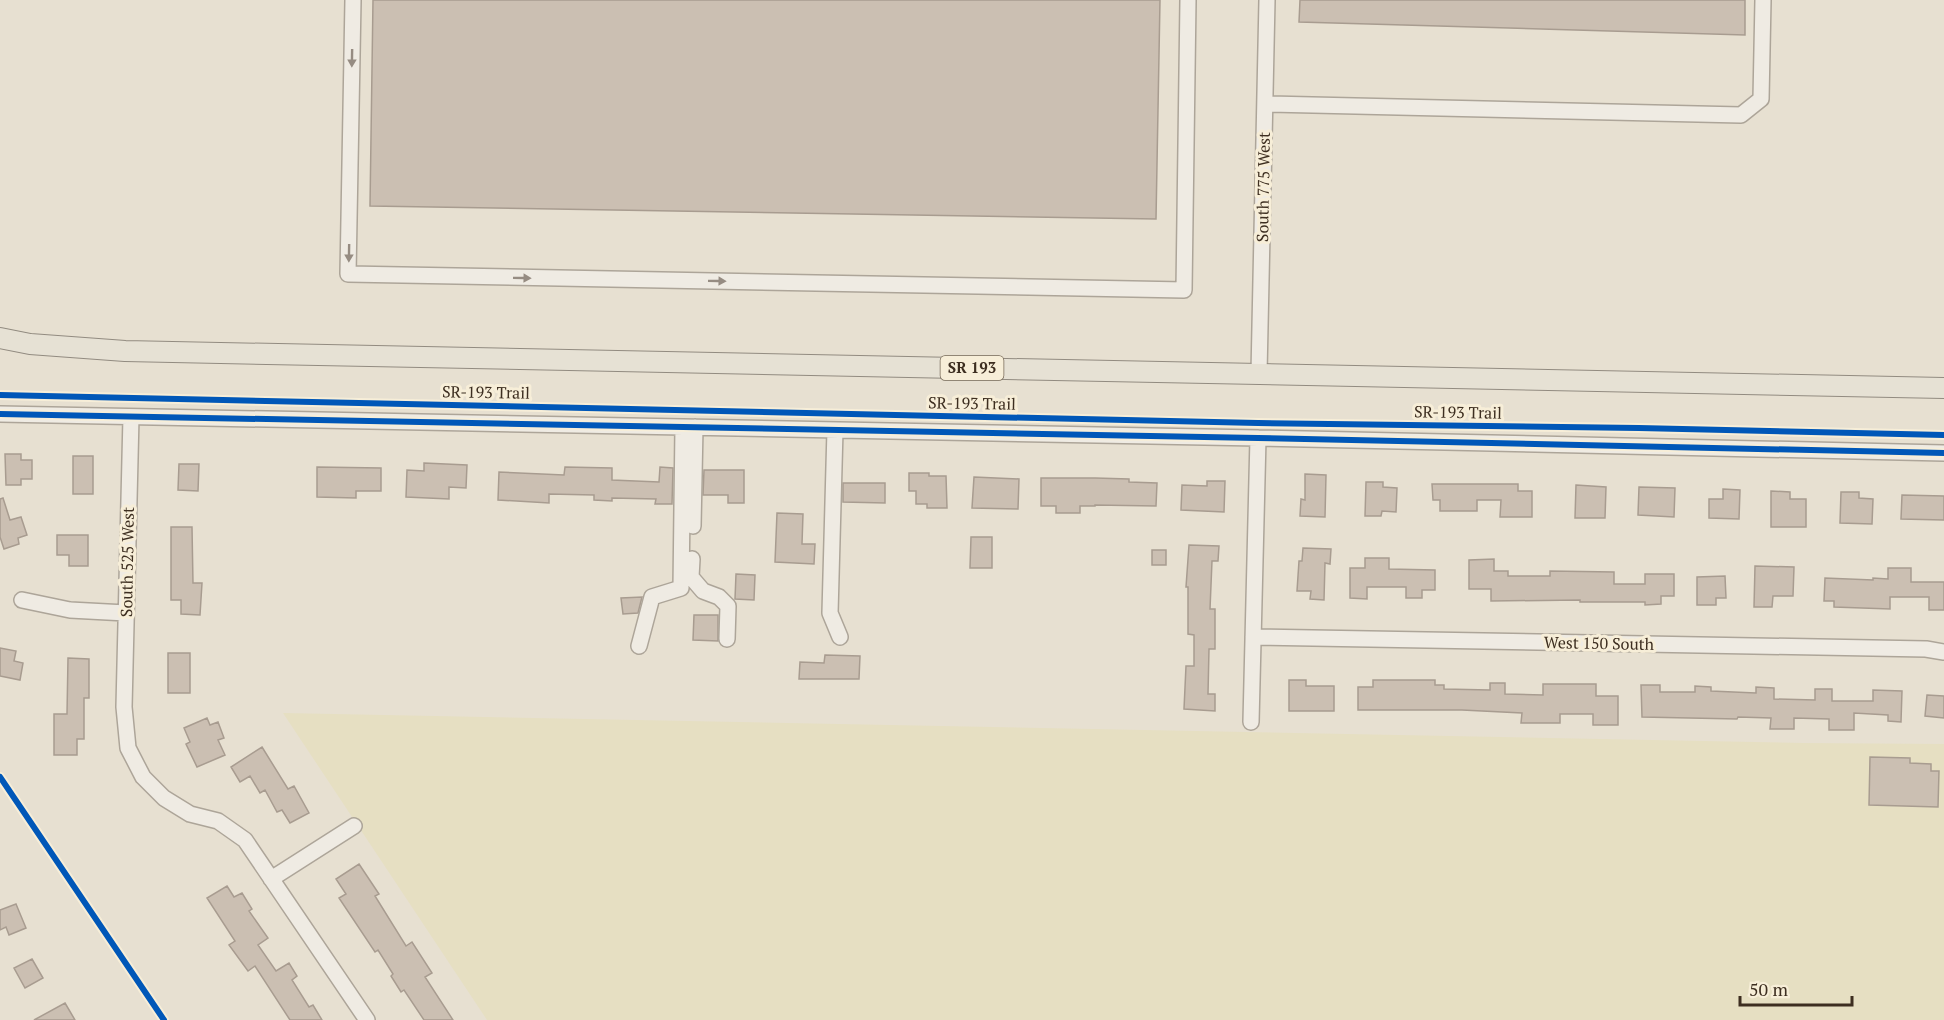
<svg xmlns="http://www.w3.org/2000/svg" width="1944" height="1020" viewBox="0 0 1944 1020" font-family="'PT Serif',serif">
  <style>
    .farmland { fill: #e6dfc2 }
    .building { fill: #cbbfb2; stroke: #a89c90; stroke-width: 1.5 }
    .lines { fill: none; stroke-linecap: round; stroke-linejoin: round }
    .minor-casing { stroke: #ada599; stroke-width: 18 }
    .major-casing { stroke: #928b80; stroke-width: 22 }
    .minor { stroke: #efebe3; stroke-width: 15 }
    .major { stroke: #e6e1d4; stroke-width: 20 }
    .cycleway-casing { stroke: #f7eed8; stroke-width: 10 }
    .cycleway { stroke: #0057b8; stroke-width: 6 }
    .oneway { fill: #968c82 }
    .labels { text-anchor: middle; stroke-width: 6; stroke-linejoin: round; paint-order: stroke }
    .shield { fill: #f7eed8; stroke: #756857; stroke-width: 1.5 }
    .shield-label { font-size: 15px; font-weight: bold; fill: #3d2e20 }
    .street-label { font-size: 16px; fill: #3d2e20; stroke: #f7eed8 }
  </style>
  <rect width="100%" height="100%" fill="#e7e0d1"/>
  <!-- farmland -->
  <path class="farmland" d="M283,713L1803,743L1944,744V1020H487Z"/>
  <!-- building -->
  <path class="building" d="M373,0H1160L1156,219L370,206Z
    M1300,0H1745V35L1299,22Z
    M5,454H21V460H32V479H21V485H6Z
    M73,456H93V494H73Z
    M424,463L467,465L466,488L449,487V499L406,497L407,470L424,471Z
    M179,464H199L198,491L178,490Z
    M317,467L381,468V491H356V498L317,497Z
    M565,467L612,468V480L659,482L660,467L673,468L672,504H655L656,499L612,498V501L594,500V495L549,494V503L498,500L499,472L564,475Z
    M704,470H744V503H728V495H703Z
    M909,473H929V476H946L947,508H927V504H916V491H909Z
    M1305,474L1326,475L1325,517L1300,516L1301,499L1305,500Z
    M974,477L1019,479L1018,509L972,508Z
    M1041,478H1095L1129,479V482L1157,483L1156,506L1095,505V506H1080V513H1056V506H1041Z
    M1207,481H1225L1224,512L1181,510L1182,485L1207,486Z
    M1366,482H1383V487L1397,488L1396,512L1382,511L1381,516H1365Z
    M843,483H885V503L843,502Z
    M1432,484H1518V491H1532V517H1500L1501,500H1477V511H1440V500H1433Z
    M1576,485L1606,487L1605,518H1575Z
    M1639,487L1675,488L1674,517L1638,515Z
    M1723,489L1740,490L1739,519L1709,518V499H1723Z
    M1771,491L1790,492V499H1806V527H1771Z
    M1841,492H1859V498L1873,499L1872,524L1840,523Z
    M1902,495L1944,496V520L1901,519Z
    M3,498L10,520L21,517L27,535L18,538L19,544L4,549L0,537V499Z
    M777,513L803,514L802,544H815L814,564L775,562Z
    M171,527H192L193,583H202L200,615L181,614V600H171Z
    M57,535H88V566H69V555H57Z
    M971,537H992V568H970Z
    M1189,545L1219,546L1218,561H1212L1210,609H1215V649H1209L1208,694H1215V711L1184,709L1186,666H1194V635L1188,634V587H1186Z
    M1303,548L1331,549L1330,564L1325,563L1324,600L1310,599L1311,591H1297L1299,561H1302Z
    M1152,550H1166V565H1152Z
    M1365,558H1389V569L1435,570V590H1422V598H1406V587H1367V599L1350,598V568H1365Z
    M1494,559V571H1508V576H1550V571L1614,572V584H1645V574H1674V596H1661V604L1645,605V602H1580V600L1491,601V589H1469V560Z
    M1755,566L1794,567L1793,596H1773L1772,607H1754Z
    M1888,568H1911V582H1944V610H1929V597H1890V609L1834,607V601H1824L1825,578L1873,580V578L1888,579Z
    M736,574L755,575L754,600L735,599Z
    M1725,576L1726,598H1716V605H1697V577Z
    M642,597L638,613L623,614L621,598Z
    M694,615H718V641L693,640Z
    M0,648L16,651L14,661L23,663L20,680L0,676Z
    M168,653H190V693H168Z
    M825,655L860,656L859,679H799L800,662L824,663Z
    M68,658L89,659V698H84V739H77V755H54V714H67Z
    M1289,680H1306V686H1334V711H1289Z
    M1373,680H1435V685H1444V689L1490,690V683H1505V694L1543,695V684H1596V696H1618V725H1593V714H1560V723H1521L1522,713L1462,710H1358V687H1373Z
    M1641,685H1660V692H1695V686L1711,687V691L1756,693V687L1774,688V699L1815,700V689H1832V701H1873V690L1902,691L1901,722L1888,721V715L1854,713V730H1829V719L1794,718V729H1770L1771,718L1738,717L1737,719L1642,717Z
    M1927,695L1944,696V718L1925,716Z
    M207,718L210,725L218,722L224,738L218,740L225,755L197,767L186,744L190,742L184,728Z
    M262,747L288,789L294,786L309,813L290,823L282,810L277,812L265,790L260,793L250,776L240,782L231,767Z
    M1870,757L1910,758V763L1931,764V771H1939L1938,807L1869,805Z
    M359,864L379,894L375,896L406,946L412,942L432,973L425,977L453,1020H424L404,990L401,992L391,976L393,974L378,950L375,952L339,898L346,894L336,879Z
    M227,886L234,897L242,893L252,909L249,911L268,938L258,945L276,971L289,963L297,976L292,980L309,1007L313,1005L322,1020H290L255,966L248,971L229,945L235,941L207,898Z
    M16,904L26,928L9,935L6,927L0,930V910Z
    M32,959L43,978L25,988L14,968Z
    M65,1003L75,1020H34Z"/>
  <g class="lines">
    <!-- minor casing -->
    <g class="minor-casing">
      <path id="minor" d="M353,0L348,274L1184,290L1188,0
        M1265,104L1741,115L1761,99L1763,0
        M1259,373L1267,0
        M0,414L1258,438L1944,453
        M131,417L124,707L128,748L143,777L164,798L190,814L218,821L245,840L367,1020
        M835,430L830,613L840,637
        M693,526L695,427
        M692,559L691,577L703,591L719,597L728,606L727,639
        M22,600L70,610L126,613
        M1253,637L1926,649L1944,652
        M639,646L652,597L681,588L683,427
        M1251,722L1258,438
        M271,879L354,826"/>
    </g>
    <!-- major casing -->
    <g class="major-casing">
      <path id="major" d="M0,338L30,344L125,351L1944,388"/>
    </g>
    <!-- minor -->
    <use href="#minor" class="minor"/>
    <!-- major -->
    <use href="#major" class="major"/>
    <!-- cycleway casing -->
    <g class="cycleway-casing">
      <path id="cycleway" d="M0,395L1258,423L1639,428L1944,435
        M0,414L1258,438L1944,453
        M0,777L164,1020"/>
    </g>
    <!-- cycleway -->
    <use href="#cycleway" class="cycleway"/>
  </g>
  <!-- one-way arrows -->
  <defs><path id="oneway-solid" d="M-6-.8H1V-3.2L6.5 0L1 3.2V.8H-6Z" transform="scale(1.5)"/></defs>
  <g class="oneway">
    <use href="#oneway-solid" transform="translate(352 58) rotate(91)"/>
    <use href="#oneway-solid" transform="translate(349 253) rotate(91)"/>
    <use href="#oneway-solid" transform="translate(522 278) rotate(1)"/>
    <use href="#oneway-solid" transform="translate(717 281) rotate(1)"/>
  </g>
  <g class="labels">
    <!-- shield labels -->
    <rect class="shield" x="940.5" y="356" width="63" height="24" rx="4.5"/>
    <g class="shield-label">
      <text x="972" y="373">SR 193</text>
    </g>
    <!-- street labels -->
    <g class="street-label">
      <text transform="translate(1263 187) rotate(-89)" y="6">South 775 West</text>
      <text transform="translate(486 392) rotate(1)" y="6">SR-193 Trail</text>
      <text transform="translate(972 403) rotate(1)" y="6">SR-193 Trail</text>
      <text transform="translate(1458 412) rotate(1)" y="6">SR-193 Trail</text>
      <text transform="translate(127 562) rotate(-89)" y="6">South 525 West</text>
      <text transform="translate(1599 643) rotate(1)" y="6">West 150 South</text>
    </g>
  </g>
  <!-- scale -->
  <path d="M1740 996v9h112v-9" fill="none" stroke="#3d2e20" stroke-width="3"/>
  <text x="1749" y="996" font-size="18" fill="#3d2e20" stroke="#f7eed8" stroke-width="4.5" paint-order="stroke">50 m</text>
</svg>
